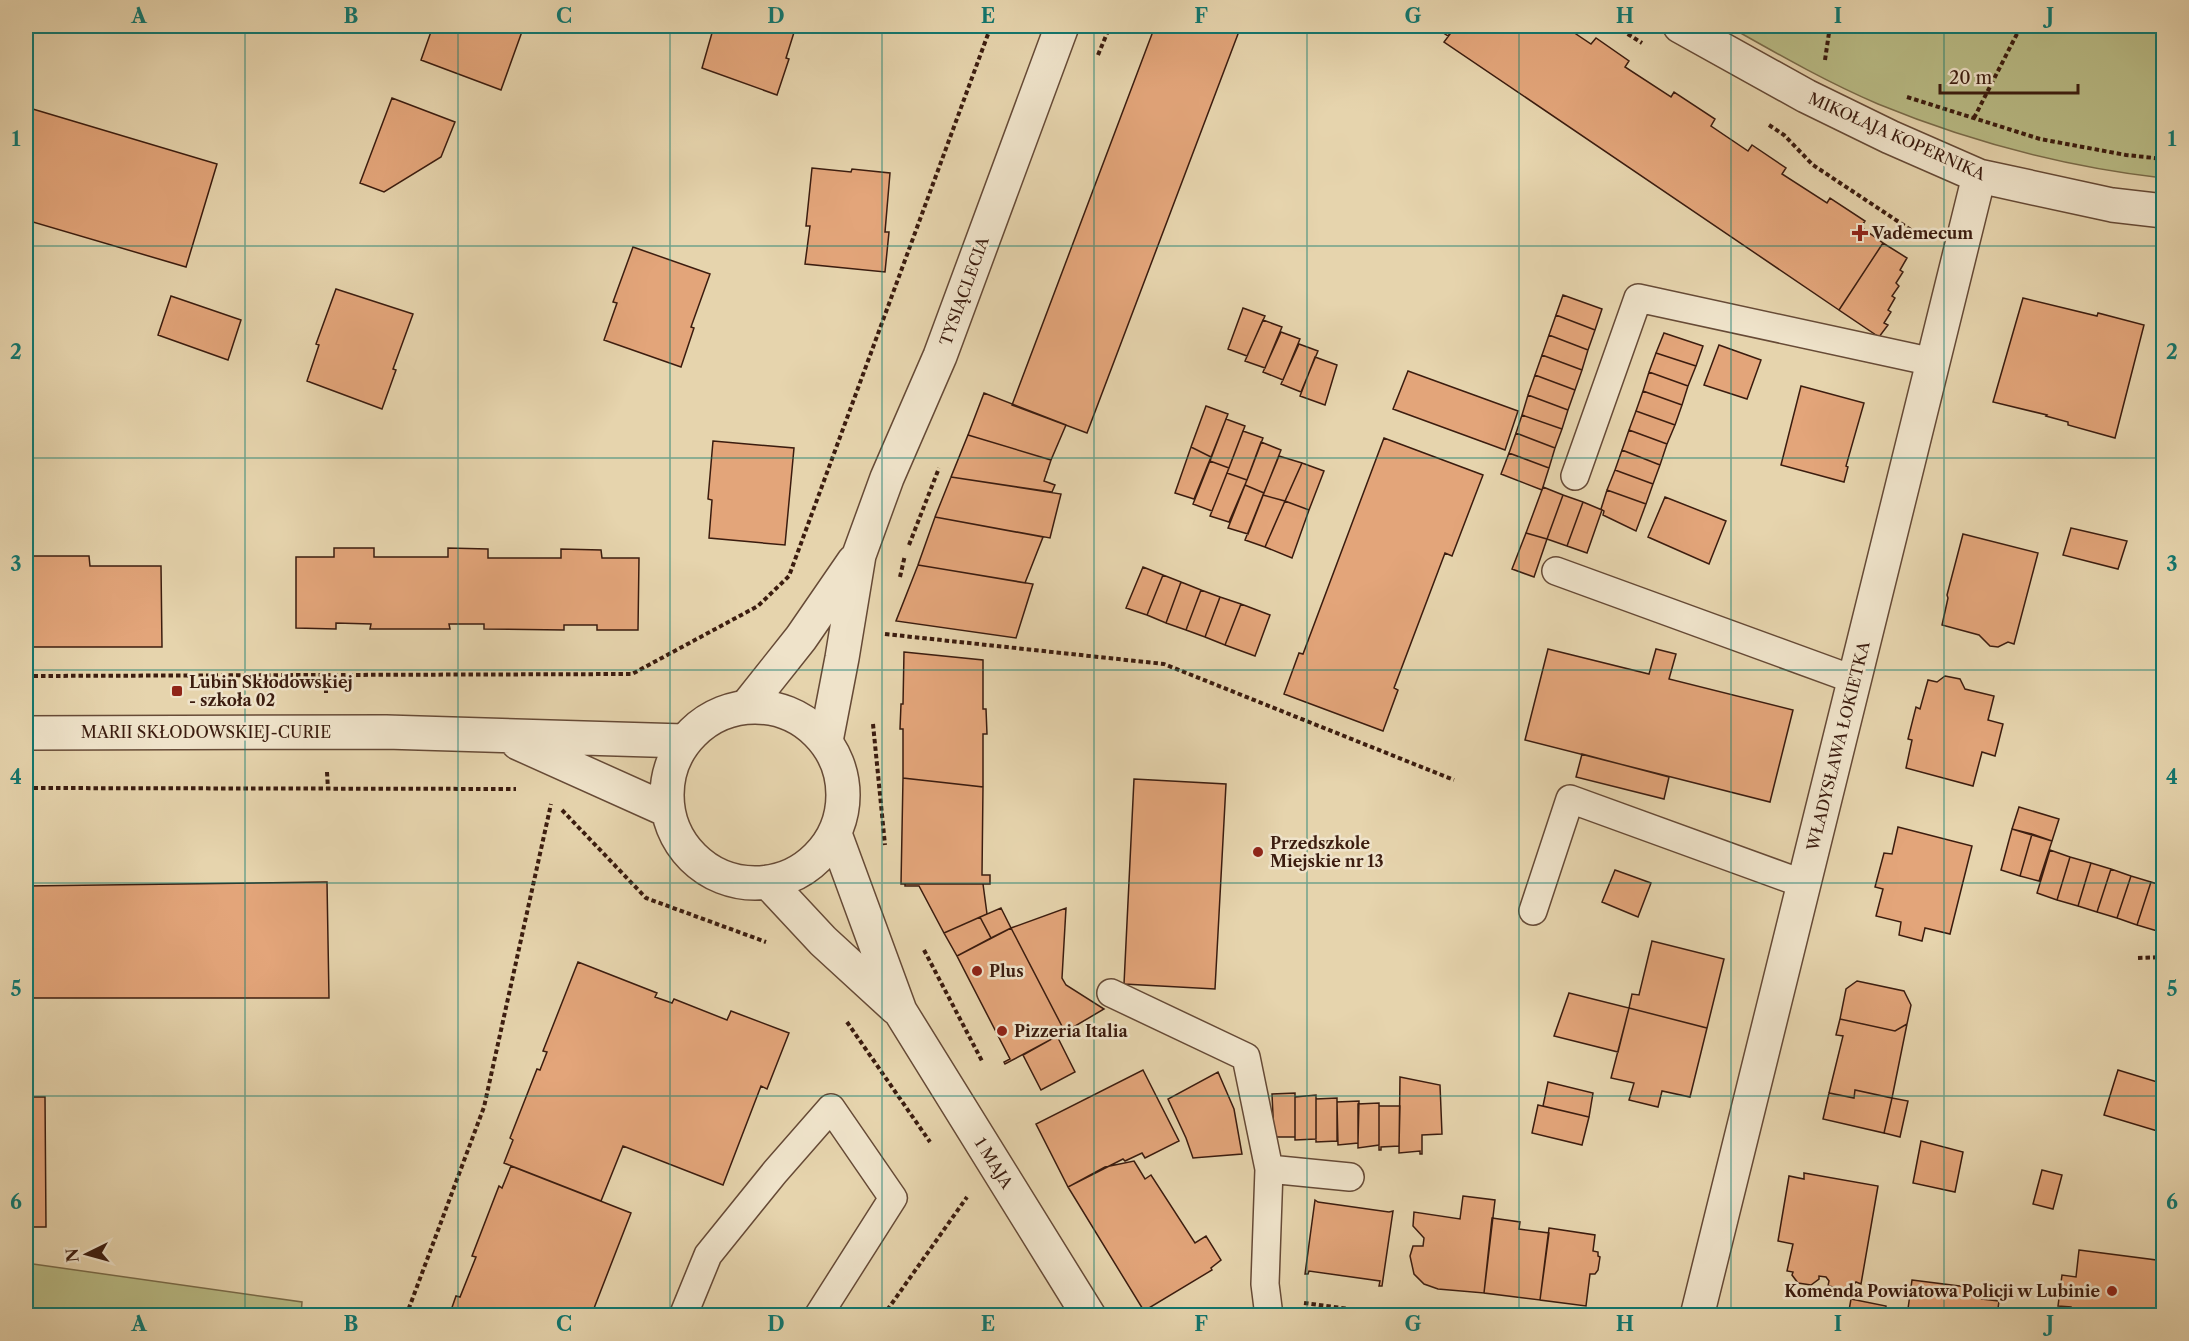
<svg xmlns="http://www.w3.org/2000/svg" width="2189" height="1341" viewBox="0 0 2189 1341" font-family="'Libre Caslon Text',serif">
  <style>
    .green { fill: #b9bc86; stroke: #7a6c4a; stroke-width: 1.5 }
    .building { fill: #e3a57a; stroke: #3b1c0f; stroke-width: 1.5 }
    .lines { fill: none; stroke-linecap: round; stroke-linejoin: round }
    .service-casing { stroke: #664a36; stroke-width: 30 }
    .minor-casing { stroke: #664a36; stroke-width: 36 }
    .tertiary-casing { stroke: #664a36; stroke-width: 36 }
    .path { stroke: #3b1c0f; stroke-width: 4; stroke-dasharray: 4.5 3; stroke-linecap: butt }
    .service { stroke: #efe3ca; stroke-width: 27 }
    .minor { stroke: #efe3ca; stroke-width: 33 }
    .tertiary { stroke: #efe3ca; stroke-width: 33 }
    .grid { fill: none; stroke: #0f766e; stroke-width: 1.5; stroke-opacity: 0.55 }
    .poi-dot { fill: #8f2418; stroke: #efe3ca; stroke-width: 2 }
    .labels { text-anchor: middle; stroke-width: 5; stroke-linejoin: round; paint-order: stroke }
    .street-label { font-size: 16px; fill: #3b1c0f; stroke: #efe3ca }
    .poi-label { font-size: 16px; font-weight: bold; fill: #3b1c0f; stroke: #efe3ca; text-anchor: start }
    .neatline { fill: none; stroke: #0f766e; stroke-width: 2 }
    .grid-label { font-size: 20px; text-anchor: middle; font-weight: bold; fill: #0f766e }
  </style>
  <rect width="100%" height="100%" fill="#e6d4ad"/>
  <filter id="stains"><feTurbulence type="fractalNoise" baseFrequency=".00333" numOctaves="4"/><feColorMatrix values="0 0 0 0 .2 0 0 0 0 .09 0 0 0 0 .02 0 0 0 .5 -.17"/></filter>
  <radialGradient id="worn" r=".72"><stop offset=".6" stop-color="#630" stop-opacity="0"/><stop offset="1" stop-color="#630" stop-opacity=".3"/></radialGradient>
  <!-- green -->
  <path class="green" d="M1742,26H2163V178C2067,167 1968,141 1878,104C1829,83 1783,57 1737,31Z
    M26,1263L302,1302L301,1315H26Z"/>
  <!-- building -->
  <path class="building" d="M433,26H524L501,90L421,60Z
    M711,26H796L786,58L789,59L777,95L702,68L712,33L709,32Z
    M1155,26H1241L1087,433L1012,405Z
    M1433,26H1456L1448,36Z
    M1456,26H1564L1591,44L1596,38L1629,61L1625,67L1671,97L1674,92L1715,119L1711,126L1748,151L1752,145L1786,168L1782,174L1827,203L1830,198L1865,221L1861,227L1883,243L1839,310L1444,42Z
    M392,98L455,122L441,157L384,192L360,183Z
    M26,107L217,164L186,267L26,220Z
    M812,168L851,172L852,169L890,173L885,232H889L885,272L805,264L810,226H806Z
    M1883,243L1907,258L1900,270L1903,272L1896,283L1899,286L1892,296L1895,298L1888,310L1891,312L1884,323L1888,325L1879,337L1839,310Z
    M633,247L710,274L691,327L694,328L681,367L604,340L617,303L613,302Z
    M336,289L413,314L393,369L396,370L382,409L307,381L319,345L316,344Z
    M1563,295L1602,309L1595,330L1556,315Z
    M171,296L241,320L228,360L158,335Z
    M2023,298L2097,316L2098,313L2144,325L2115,438L2068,425V422L2046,416L2047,415L1993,402Z
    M1243,308L1265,316L1247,356L1228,349Z
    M1556,315L1595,330L1588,350L1549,335Z
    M1263,320L1282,327L1265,368L1245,361Z
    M1281,332L1300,339L1283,380L1263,372Z
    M1664,333L1703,346L1696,366L1656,353Z
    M1549,335L1588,350L1582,370L1542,355Z
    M1299,344L1318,351L1301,392L1281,384Z
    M1719,345L1761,360L1747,399L1704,385Z
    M1656,353L1696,366L1688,386L1649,372Z
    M1542,355L1582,370L1575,390L1535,375Z
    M1315,357L1337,365L1325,405L1300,396Z
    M1408,371L1518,411L1505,450L1393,409Z
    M1649,372L1688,386L1682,405L1643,391Z
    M1535,375L1575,390L1568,410L1528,395Z
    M1801,386L1864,403L1846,466L1848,467L1844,482L1781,465Z
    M1643,391L1682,405L1675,425L1636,411Z
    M984,393L1066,425L1051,460L968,435Z
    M1528,395L1568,410L1562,429L1522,415Z
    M1206,406L1228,414L1211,457L1191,447Z
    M1636,411L1675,425L1667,444L1629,430Z
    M1522,415L1562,429L1555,448L1516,433Z
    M1226,419L1245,426L1229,468L1210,461Z
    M1629,430L1667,444L1660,465L1622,450Z
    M1243,431L1263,438L1247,480L1227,473Z
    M1516,433L1555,448L1549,468L1509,453Z
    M968,435L1051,460L1044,481L1055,485L1052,492L951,477Z
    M1384,438L1483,475L1452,556L1445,553L1394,688L1398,690L1383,731L1284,694L1299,653L1303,654Z
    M713,441L794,448L785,545L709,538L712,500L708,499Z
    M1261,442L1281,450L1264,493L1245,485Z
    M1191,447L1211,457L1194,499L1175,493Z
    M1622,450L1660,465L1653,484L1615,470Z
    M1509,453L1549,468L1542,490L1501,474Z
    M1279,456L1302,463L1285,501L1263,495Z
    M1210,461L1229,468L1212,511L1193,504Z
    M1302,463L1324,471L1309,510L1285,501Z
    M1615,470L1653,484L1646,504L1607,490Z
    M1227,473L1247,480L1229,522L1210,516Z
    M951,477L1061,494L1050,538L935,517Z
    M1245,485L1264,493L1248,534L1228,528Z
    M1543,487L1563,495L1547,539L1526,533Z
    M1607,490L1646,504L1636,531L1603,515L1604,511L1601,509Z
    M1263,495L1285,501L1265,547L1245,540Z
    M1563,495L1583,502L1567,546L1547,539Z
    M1665,497L1726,521L1709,564L1648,537Z
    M1285,501L1309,510L1292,558L1265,547Z
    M1583,502L1602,510L1587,553L1567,546Z
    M935,517L1043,537L1025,583L918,565Z
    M2071,528L2127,541L2118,569L2063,555Z
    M1526,533L1547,539L1534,577L1512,569Z
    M1963,534L2038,553L2014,644L2008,642L1998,647L1990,646L1979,635L1942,625L1948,598L1947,595Z
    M334,548H374V557H448V548L488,549V558H561V549L601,550L602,558H639L638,630H597V625H564V630L484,629V624H449L450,629H370L371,624L336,623V629L296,628V557H334Z
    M26,556H89L90,566H161L162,647H26Z
    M918,565L1033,584L1016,638L896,621Z
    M1143,567L1163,575L1147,615L1126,608Z
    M1163,575L1181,582L1166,623L1147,615Z
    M1181,582L1201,590L1186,630L1166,623Z
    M1201,590L1220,597L1205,637L1186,630Z
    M1220,597L1241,604L1225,645L1205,637Z
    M1241,604L1270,615L1255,656L1225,645Z
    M1548,649L1649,674L1656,649L1676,654L1669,679L1793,710L1770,802L1525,740Z
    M904,652L983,660V709H986L987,734H983V787L903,778V729H900L901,704H903Z
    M1945,676L1960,679L1965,689L1994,696L1988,720L2003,724L1995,756L1982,752L1973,786L1906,768L1912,740L1908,739L1916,707L1920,709L1928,680L1937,682Z
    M1582,754L1669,777L1664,799L1576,777Z
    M903,778L983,787L982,875H990V884H901Z
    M1134,779L1226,784L1215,989L1124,984Z
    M2019,807L2059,819L2052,841L2012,829Z
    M1898,827L1972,846L1950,934L1925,928L1922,941L1899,935L1901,922L1876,916L1883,889L1875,887L1884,853L1892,854Z
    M2012,829L2032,834L2020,876L2001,870Z
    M2032,834L2052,841L2039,881L2020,876Z
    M2050,850L2070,857L2057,900L2037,893Z
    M2070,857L2091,863L2078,906L2057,900Z
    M2091,863L2111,869L2097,912L2078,906Z
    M2111,869L2131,876L2117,918L2097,912Z
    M1615,870L1651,883L1638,917L1602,902Z
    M2131,876L2151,882L2137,925L2117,918Z
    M325,882H327L329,998H26V886Z
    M2151,882L2164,886V933L2137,925Z
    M905,884H983L987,914L944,933L919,886H905Z
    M1001,908L1011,928L991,938L980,917Z
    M1066,908L1062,978L1066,985L1104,1009L1065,1032L1011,928Z
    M980,917L991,938L957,956L944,933Z
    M1011,928L1065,1032L1005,1064L1004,1062L1010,1059L957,956Z
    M1652,941L1724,959L1707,1028L1629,1008L1632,994L1639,995Z
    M578,962L657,993L655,997L672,1003L674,999L727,1020L731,1011L789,1033L767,1089L761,1086L723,1185L623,1146L601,1201L504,1163L513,1140L510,1138L537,1069L540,1070L547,1052L543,1051Z
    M1857,981L1904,991L1911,1005L1907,1024L1895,1031L1840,1019L1846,989Z
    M1569,993L1629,1008L1618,1052L1554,1036Z
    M1629,1008L1707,1028L1690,1097L1662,1091L1658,1107L1629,1100L1634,1083L1611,1078Z
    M1840,1019L1895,1031L1907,1024L1892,1098L1855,1090L1854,1098L1829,1093L1843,1036L1836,1035Z
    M1057,1036L1075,1072L1041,1090L1023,1055Z
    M1143,1070L1179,1141L1145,1158L1142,1153L1125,1161L1123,1159L1068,1187L1036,1124Z
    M2118,1070L2164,1084V1133L2104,1115Z
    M1218,1072L1234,1109L1242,1154L1193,1158L1186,1138L1168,1099Z
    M1400,1077L1440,1085L1442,1134L1422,1135V1154H1420V1151L1399,1153Z
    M1548,1082L1593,1093L1589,1117L1543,1106Z
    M1855,1090L1892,1098L1884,1133L1823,1119L1829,1093L1854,1098Z
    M1295,1093V1137H1274L1272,1094Z
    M1316,1095V1139L1295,1140V1097Z
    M26,1097H45L46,1227H26Z
    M1337,1098V1141L1316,1142V1099Z
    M1892,1098L1908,1101L1900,1137L1884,1133Z
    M1359,1101L1358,1143L1338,1145L1337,1102Z
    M1379,1103V1145L1358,1148V1104Z
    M1538,1105L1589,1117L1582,1145L1532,1133Z
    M1379,1106H1400L1399,1146L1381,1147V1150H1379Z
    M1921,1141L1963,1152L1955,1192L1913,1183Z
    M1134,1161L1145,1179L1151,1175L1195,1243L1206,1236L1221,1260L1211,1268L1212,1270L1144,1311L1068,1187L1105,1167Z
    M511,1166L631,1213L591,1316H449L456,1296L460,1297L476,1257L472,1256L499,1186L502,1188Z
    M2042,1170L2062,1175L2053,1209L2033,1204Z
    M1804,1173L1878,1186L1861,1284L1856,1282L1852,1286L1851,1290L1828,1286L1829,1281L1826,1277L1819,1276V1279L1811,1285L1798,1283L1792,1275L1793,1272L1787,1271L1793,1244L1778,1241L1789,1176L1804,1179Z
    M1463,1196L1495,1200L1484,1293L1438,1289L1424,1284L1414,1274L1410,1256L1413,1246H1423L1424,1238L1413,1226L1414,1212L1460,1219Z
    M1315,1200L1318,1202L1389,1212L1393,1211L1382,1286H1379L1380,1281L1309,1271L1308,1274H1305Z
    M1492,1218L1520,1222L1519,1229L1549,1233L1540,1300L1484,1293Z
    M1549,1228L1595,1235L1593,1251L1598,1252V1256L1600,1257L1598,1270L1595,1274H1590L1586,1306L1540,1300Z
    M2079,1250L2164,1261V1316H2070L2071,1307L2058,1306L2062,1275L2076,1277Z
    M1912,1280L1983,1289L1982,1299L1999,1301L1997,1316H1907Z
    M1851,1299L1886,1306L1885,1316H1848Z"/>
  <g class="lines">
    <!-- service casing -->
    <g class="service-casing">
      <path id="service" d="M1575,476L1638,298L1933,362
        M1556,571L1855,680
        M1533,911L1570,799L1804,884
        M1111,993L1246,1057L1269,1169L1265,1284L1269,1316
        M1269,1169L1350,1177
        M683,1316L708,1255L775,1172L831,1108L893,1198L818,1316"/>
    </g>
    <!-- minor casing -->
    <g class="minor-casing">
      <path id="minor" d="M1680,26L1806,96L1890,137L1979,176L2112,205L2164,211
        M747,706L801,638L854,561
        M826,741L842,658L859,555L887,478L940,356L1062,26
        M1697,1316L1979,176"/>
    </g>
    <!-- tertiary casing -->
    <g class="tertiary-casing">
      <path id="tertiary" d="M667 795a88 88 0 1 1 176 0a88 88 0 1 1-176 0Z
        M26,733L386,732L684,741
        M518,743L667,810
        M835,834L900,1011L1089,1316
        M768,882L823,941L896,1008"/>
    </g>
    <!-- path -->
    <path class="path" d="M1615,26L1642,43
      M2134,26L2164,30
      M1098,55L1110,26
      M1825,60L1830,26
      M1907,97L2040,139L2126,155L2164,159
      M1974,118L2021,26
      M1769,125L1784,135L1813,165L1920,236L1921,238
      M909,545L939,468
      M900,577L905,555
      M885,634L1164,664L1454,780
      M326,675V693
      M26,676L632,674L758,606L789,576L991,26
      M873,724L885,845
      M327,772L328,790
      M26,788L516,789
      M562,810L646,898L766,942
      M924,950L982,1061
      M2138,958L2164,957
      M847,1022L930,1142
      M1304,1303L1402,1316
      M406,1316L484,1107L551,804
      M883,1316L967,1197"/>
    <!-- service -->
    <use href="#service" class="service"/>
    <!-- minor -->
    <use href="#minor" class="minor"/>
    <!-- tertiary -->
    <use href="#tertiary" class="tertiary"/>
  </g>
  <!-- grid -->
  <path class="grid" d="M245,26V1316M458,26V1316M670,26V1316M882,26V1316M1094,26V1316M1307,26V1316M1519,26V1316M1731,26V1316M1944,26V1316M26,246H2164M26,458H2164M26,670H2164M26,883H2164M26,1096H2164"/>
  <!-- markers -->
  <g class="poi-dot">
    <path d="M1857 224h6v6h6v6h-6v6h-6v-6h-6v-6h6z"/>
    <rect x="171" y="685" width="12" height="12" rx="3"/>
    <circle cx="1258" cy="852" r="6"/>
    <circle cx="977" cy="971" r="6"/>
    <circle cx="1002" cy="1031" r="6"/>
    <circle cx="2112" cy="1291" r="6"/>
  </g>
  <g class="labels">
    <!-- street labels -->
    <g class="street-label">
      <text transform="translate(1897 136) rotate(24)" y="6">MIKOŁAJA KOPERNIKA</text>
      <text transform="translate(964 291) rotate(-70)" y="6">TYSIĄCLECIA</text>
      <text x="206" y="738">MARII SKŁODOWSKIEJ-CURIE</text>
      <text transform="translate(1838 746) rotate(-76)" y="6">WŁADYSŁAWA ŁOKIETKA</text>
      <text transform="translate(994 1163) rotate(58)" y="6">1 MAJA</text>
    </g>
    <!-- poi labels -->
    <g class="poi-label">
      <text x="1872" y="239">Vademecum</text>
      <text x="189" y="688">Lubin Skłodowskiej<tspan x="189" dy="18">- szkoła 02</tspan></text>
      <text x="1270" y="849">Przedszkole<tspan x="1270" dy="18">Miejskie nr 13</tspan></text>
      <text x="989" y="977">Plus</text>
      <text x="1014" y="1037">Pizzeria Italia</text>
      <text x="2100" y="1297" text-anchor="end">Komenda Powiatowa Policji w Lubinie</text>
    </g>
  </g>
  <!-- margin -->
  <rect width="2189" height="1341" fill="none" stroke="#e6d4ad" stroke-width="66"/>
  <!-- north arrow -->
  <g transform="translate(87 1254) rotate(265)" stroke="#efe3ca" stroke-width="4.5" paint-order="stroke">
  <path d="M0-4.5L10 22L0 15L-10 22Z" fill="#3b1c0f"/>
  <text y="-9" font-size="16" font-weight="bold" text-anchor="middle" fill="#3b1c0f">N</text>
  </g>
  <!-- scale -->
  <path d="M1940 84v9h138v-9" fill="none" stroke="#3b1c0f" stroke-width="3"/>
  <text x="1949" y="84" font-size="18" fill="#3b1c0f" stroke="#efe3ca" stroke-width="4.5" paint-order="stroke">20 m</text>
  <rect x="33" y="33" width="2123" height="1275" class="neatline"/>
  <g class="grid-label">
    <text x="139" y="23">A</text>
    <text x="351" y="23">B</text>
    <text x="564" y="23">C</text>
    <text x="776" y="23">D</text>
    <text x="988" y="23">E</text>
    <text x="1201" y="23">F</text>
    <text x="1413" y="23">G</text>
    <text x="1625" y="23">H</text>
    <text x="1838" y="23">I</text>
    <text x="2050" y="23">J</text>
    <text x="16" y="146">1</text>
    <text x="2172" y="146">1</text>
    <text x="16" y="359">2</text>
    <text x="2172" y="359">2</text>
    <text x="16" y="571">3</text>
    <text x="2172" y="571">3</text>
    <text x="16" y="784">4</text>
    <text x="2172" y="784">4</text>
    <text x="16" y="996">5</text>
    <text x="2172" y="996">5</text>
    <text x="16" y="1209">6</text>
    <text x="2172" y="1209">6</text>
    <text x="139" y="1331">A</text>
    <text x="351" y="1331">B</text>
    <text x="564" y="1331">C</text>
    <text x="776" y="1331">D</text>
    <text x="988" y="1331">E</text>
    <text x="1201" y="1331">F</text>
    <text x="1413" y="1331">G</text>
    <text x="1625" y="1331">H</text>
    <text x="1838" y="1331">I</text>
    <text x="2050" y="1331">J</text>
  </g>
  <rect width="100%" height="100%" filter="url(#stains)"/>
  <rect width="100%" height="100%" fill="url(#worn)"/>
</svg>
